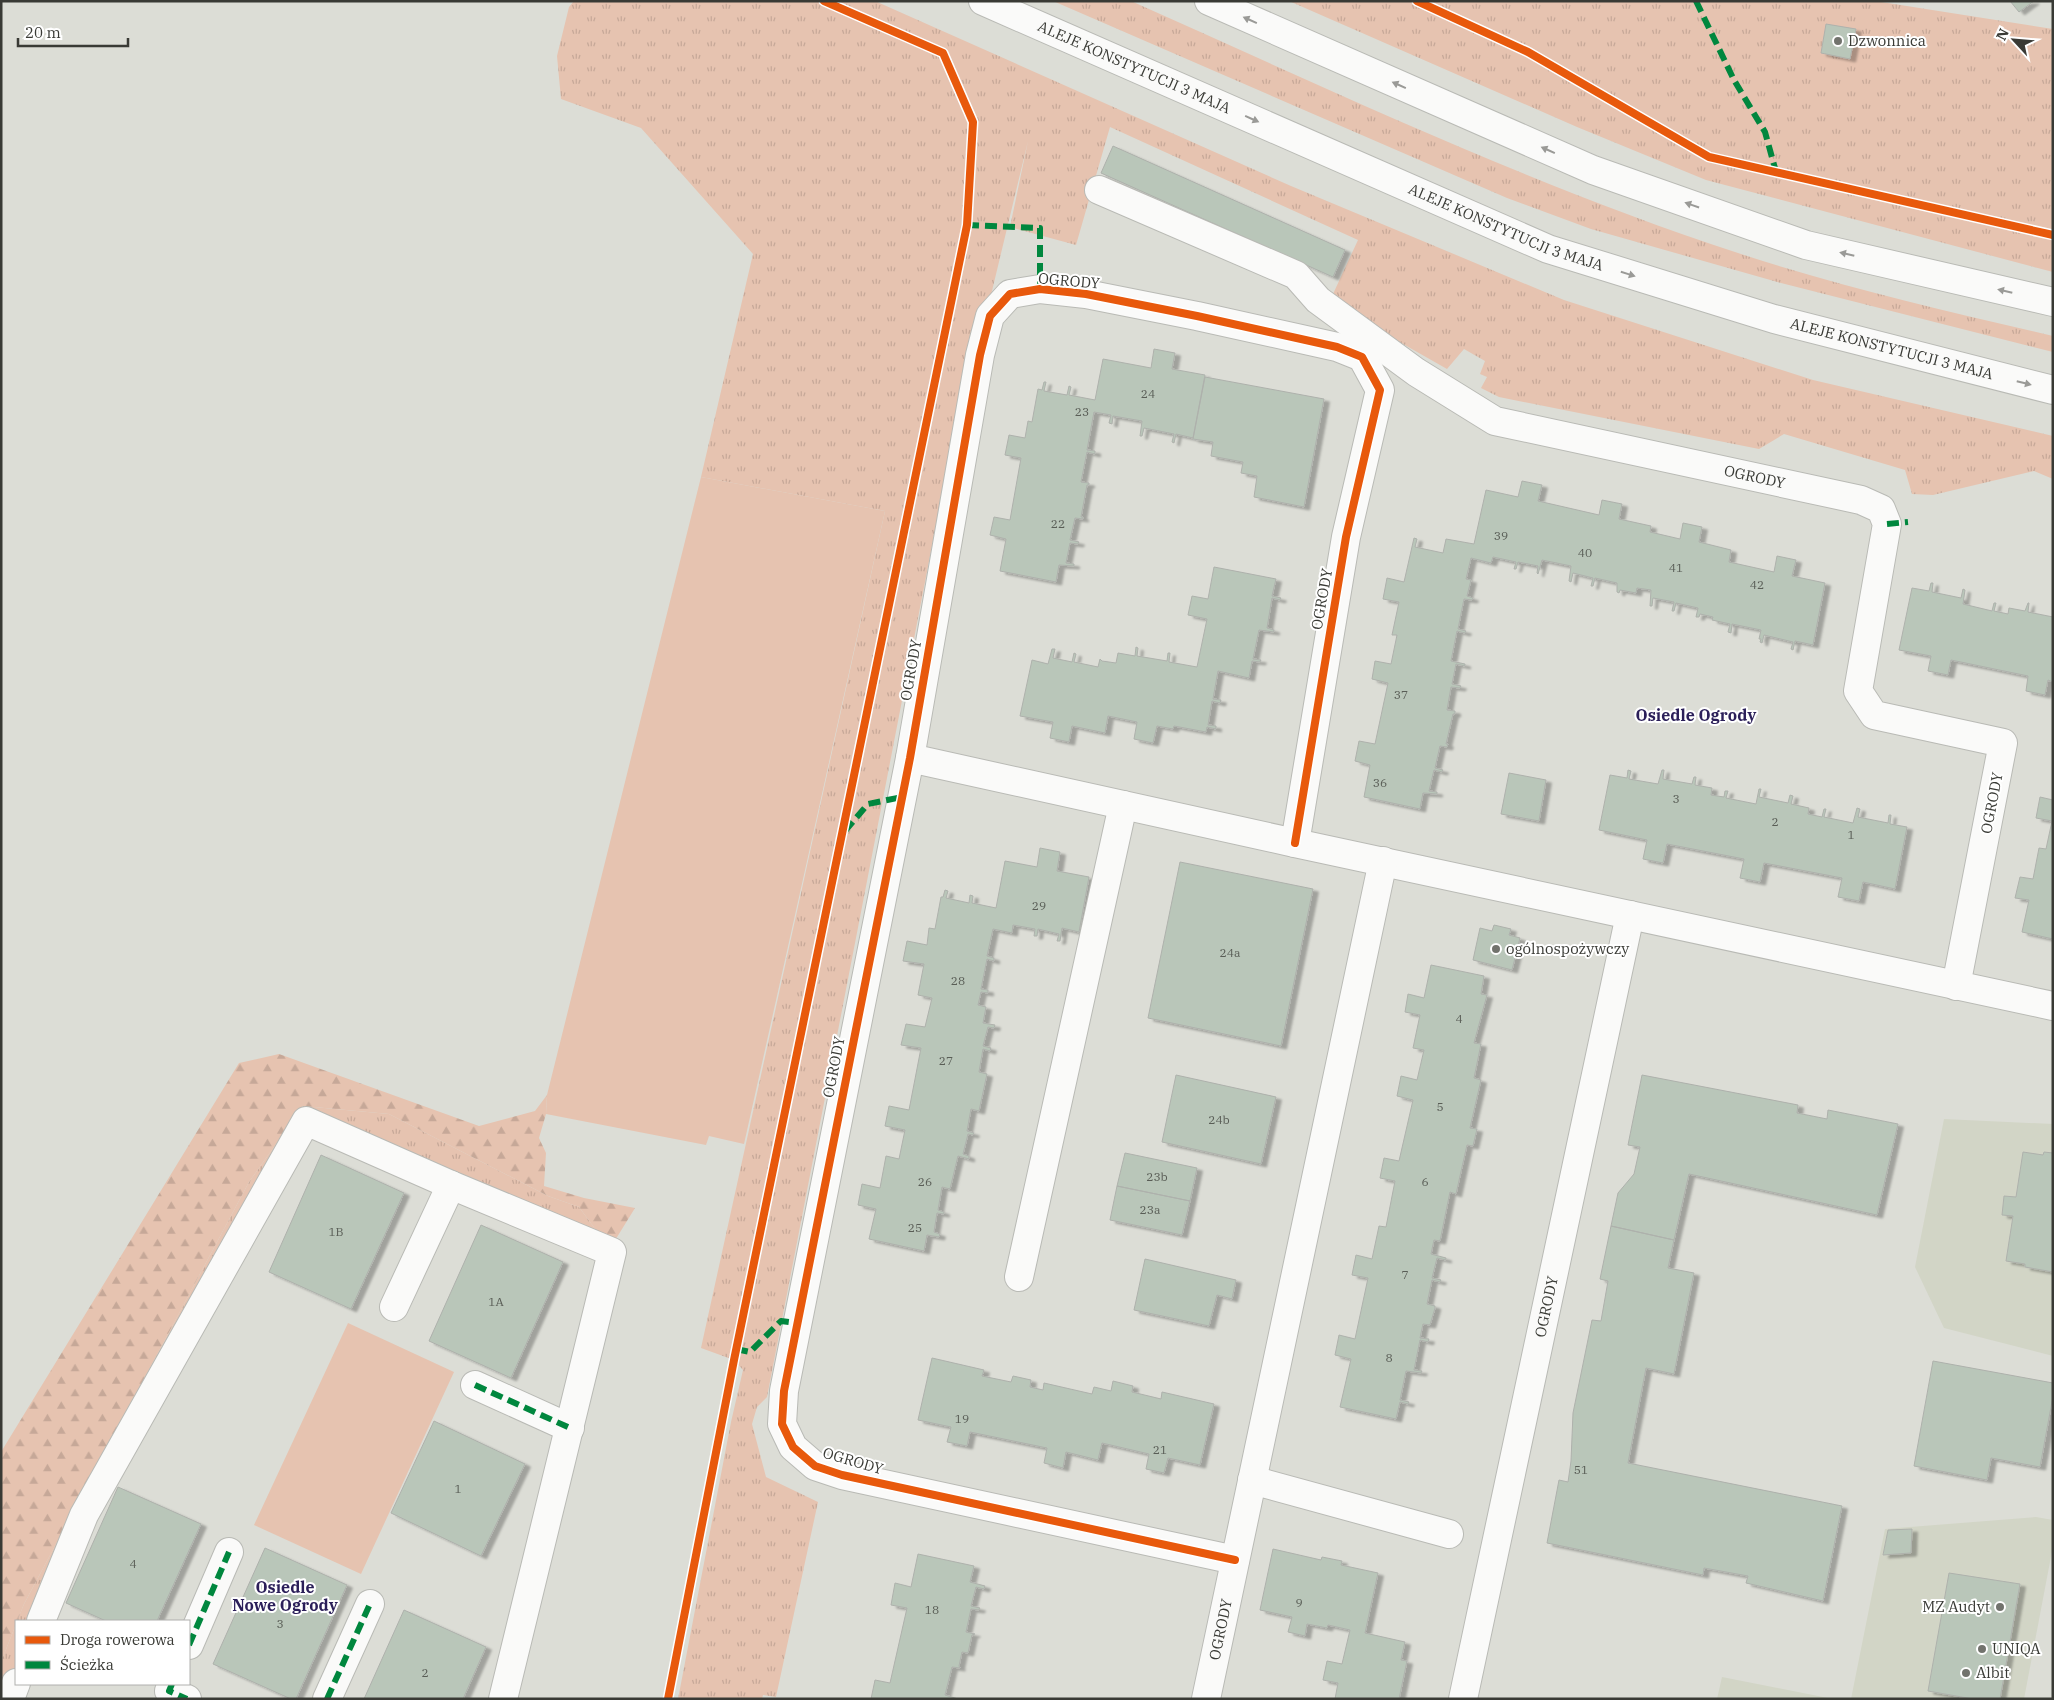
<svg xmlns="http://www.w3.org/2000/svg" width="2054" height="1700" viewBox="0 0 2054 1700" font-family="'IBM Plex Serif',serif">
  <style>
    .built { fill: #d2d5c6 }
    .grass { fill: url(#grass-tufts) }
    .forest { fill: url(#forest-firs) }
    .green { fill: #e6c3b0 }
    .building { fill: #b9c6b9; stroke: #aeb1ac; filter: url(#shadow) }
    .lines { fill: none; stroke-linecap: round; stroke-linejoin: round }
    .minor-casing { stroke: #b9bab5; stroke-width: 30 }
    .major-casing { stroke: #b9bab5; stroke-width: 30 }
    .minor { stroke: #fafaf9; stroke-width: 28 }
    .major { stroke: #fafaf9; stroke-width: 28 }
    .quiet { stroke: #00873e; stroke-width: 6; stroke-dasharray: 12 6; stroke-linecap: butt }
    .cycleway-casing { stroke: #fff; stroke-width: 11 }
    .cycleway { stroke: #e8590c; stroke-width: 8 }
    .oneway { fill: #9a9a97 }
    .poi-dot { fill: #72736d; stroke: #fff; stroke-width: 2 }
    .labels { text-anchor: middle; stroke-width: 4; stroke-linejoin: round; paint-order: stroke }
    .number-label { font-size: 12px; fill: #595d56 }
    .poi-label { font-size: 15px; fill: #393a35; stroke: #fff; text-anchor: start }
    .street-label { font-size: 15px; fill: #393a35; stroke: #fff }
    .neighbourhood-label { font-size: 16px; font-weight: bold; fill: #2b1f59; stroke: #fff }
  </style>
  <defs>
    <pattern id="grass-tufts" width="24" height="20" patternUnits="userSpaceOnUse" patternTransform="scale(1.25)"><rect width="24" height="20" fill="#e6c3b0"/><path d="M3 7l-1-3M5 7V3M7 7l1-3M15 17l-1-3M17 17v-4M19 17l1-3" fill="none" stroke="#c6a898"/></pattern>
    <pattern id="forest-firs" width="22" height="20" patternUnits="userSpaceOnUse" patternTransform="scale(1.25)"><rect width="22" height="20" fill="#e6c3b0"/><path d="M5 1l3.5 6h-7zM16 11l3.5 6h-7z" fill="#c6a898"/></pattern>
    <filter id="shadow"><feDropShadow dx="5.5" dy="3" stdDeviation="1" flood-color="#0004"/></filter>
  </defs>
  <rect width="100%" height="100%" fill="#dcddd6"/>
  <!-- built -->
  <path class="built" d="M1944,1119L2053,1124V1356L1944,1328L1915,1267Z
    M2036,1517L2053,1520V1546L2024,1699H1851L1885,1529Z
    M1722,1677L1833,1699H1717Z"/>
  <!-- grass -->
  <path class="grass" d="M574,1H875L1291,186L1564,300L1813,380L2053,436V479L2034,471L1933,495L1912,494L1905,470L1784,434L1759,449L1499,397L1481,388L1487,377L1480,374L1485,361L1464,349L1447,369L1338,307L1333,294L1358,240L1110,127L1076,245L1010,227L1028,141L937,520L767,1397L757,1407L752,1424L766,1477L818,1502L776,1697L763,1695L762,1699H678L731,1422L743,1370L734,1360L701,1348L885,511L701,477L753,254L641,128L561,99L557,56L569,7Z
    M1053,1H1131C1331,90 1530,185 1738,253C1841,287 1947,311 2053,336V352L1781,283L1591,229L1507,198Z
    M1289,1H1875L2053,29V272L1706,180L1577,127Z
    M303,1106L389,1114L548,1196L579,1207L612,1252L306,1121L41,1621H17L24,1604L249,1182Z
    M16,1624V1683L1,1695V1662Z"/>
  <!-- forest -->
  <path class="forest" d="M279,1054L479,1126L535,1111L547,1095L546,1114L539,1138L546,1153L544,1186L584,1198L635,1208L614,1242L612,1252L579,1207L548,1196L389,1114L303,1106L249,1182L24,1604L1,1662V1452L239,1063Z"/>
  <!-- green -->
  <path class="green" d="M701,477L885,511L744,1144L709,1136L706,1145L546,1114L547,1095Z
    M348,1323L454,1372L361,1574L254,1525Z"/>
  <!-- building -->
  <path class="building" d="M2010,1H2034L2019,12Z
    M1826,24L1856,29L1850,59L1821,53Z
    M1113,146L1345,250L1333,277L1101,173Z
    M1154,349L1175,353L1172,369L1205,375L1193,438L1176,434L1174,443L1172,442L1174,434L1144,428L1142,436H1140L1142,421L1113,416L1112,424L1109,423L1111,415L1094,412L1087,450L1095,451V454L1087,452L1081,482L1089,483V485H1087L1081,517H1083V519L1075,518L1070,540L1079,542L1078,544L1070,543L1066,563L1074,564V566L1059,565L1056,582L1000,571L1006,539L990,535L994,517L1010,520L1021,458L1005,455L1009,435L1025,438L1028,421L1032,422L1038,389L1042,390L1044,382H1046L1044,391L1067,395L1069,386L1071,387L1069,395L1095,400L1103,359L1151,368Z
    M1205,377L1324,399L1304,507L1254,497L1257,476L1241,473L1243,462L1211,456L1213,442L1193,439Z
    M1522,481L1542,485L1538,501L1599,515L1602,500L1622,504L1619,519L1651,526L1650,532L1680,539L1683,523L1702,527L1699,542L1731,550L1729,562L1774,572L1777,556L1796,560L1792,576L1825,583L1813,645L1795,641L1793,650L1791,649L1793,642L1764,635L1762,643L1760,642L1761,639H1759L1761,630L1732,624L1731,633L1728,632L1730,624L1712,620L1713,617L1700,614L1699,617H1696L1698,608L1676,603L1674,611H1672L1674,602L1653,598L1652,606H1650L1651,590L1637,588L1636,593L1620,590L1619,593L1617,592V583L1595,578L1593,586H1591L1593,578L1573,573L1571,582L1569,581L1571,566L1542,560L1538,574L1537,573L1538,566L1518,562L1516,569H1514L1516,562L1493,557L1491,563L1471,558L1466,579L1471,580L1467,596L1473,598L1472,600L1464,599L1458,629L1466,631L1465,633L1457,631L1451,661L1465,664V666L1456,664L1452,684L1461,686L1460,688L1451,687L1447,710L1455,711V714H1453L1446,744H1448L1447,747L1440,746L1435,768L1443,770L1442,772L1434,770L1429,791L1437,792V794L1423,793L1420,809L1364,797L1370,765L1355,761L1359,741L1375,744L1388,683L1372,679L1375,661L1391,664L1397,635H1392L1399,602L1383,599L1387,578L1404,582L1414,538L1417,539L1415,547L1443,553L1446,539L1474,544L1486,490L1518,497Z
    M1214,567L1276,579L1272,596L1281,598L1280,600L1272,598L1267,628L1274,630V632L1259,630L1253,659L1261,660L1260,662L1252,661L1249,678L1218,671L1213,699L1221,700L1220,703L1212,701L1208,725L1216,726V729L1207,727L1206,732L1174,726L1173,729L1157,726L1153,743L1134,739L1137,722L1108,716L1105,733L1072,726L1069,742L1050,738L1053,722L1020,716L1032,660L1048,664L1052,649H1055L1053,658L1072,662L1074,653L1076,654L1074,662L1098,667L1100,659L1102,661L1116,663L1118,653L1135,656L1136,647L1138,648L1137,656L1167,661L1168,653H1170L1169,662L1197,667L1207,619L1188,615L1192,596L1208,599Z
    M1931,583H1933L1932,592L1961,598L1963,589L1965,590L1963,604L1992,611L1994,603H1996L1994,611L2008,614L2009,608L2025,611L2028,603H2029L2028,612L2053,617V682L2048,680L2045,695L2026,691L2028,676L1951,660L1948,675L1928,671L1931,656L1899,650L1912,588L1929,591Z
    M1628,770L1631,771L1629,779L1658,784L1662,770H1664L1663,779L1692,784L1694,777H1696L1695,785L1712,788L1711,795L1724,797L1725,791H1728L1726,798L1756,804L1759,789H1761L1759,797L1788,803L1790,795L1793,796L1791,804L1809,808L1808,814L1822,817L1824,809H1826L1824,817L1853,823L1857,808L1860,809L1858,817L1888,823L1889,815H1891L1890,824L1907,827L1895,889L1863,882L1859,901L1838,897L1842,878L1764,863L1760,882L1740,878L1744,859L1667,844L1663,863L1643,859L1647,840L1599,830L1610,775L1627,778Z
    M1509,773L1546,780L1539,821L1501,814Z
    M2040,797L2053,800V939L2022,932L2029,900L2015,898L2020,877L2033,879L2039,848L2046,849L2052,821L2036,818Z
    M1040,848L1060,852L1057,871L1089,877L1079,932L1062,928L1060,941H1057L1059,934L1038,929L1037,936H1034L1035,929L1013,925L1012,933L993,929L987,956L994,958V961L987,959L981,989L988,990V993L981,992L978,1005L986,1007L983,1023L995,1025L994,1028L988,1027L983,1046L991,1048L990,1051L983,1049L979,1072L987,1074L979,1111L971,1109L967,1131L974,1133L973,1135L968,1134L963,1154L969,1156V1159L958,1156L950,1189L942,1187L938,1210L944,1212V1214L937,1213L934,1232L940,1234L939,1237L927,1235L924,1251L869,1239L876,1209L858,1205L862,1184L880,1188L886,1156L899,1159L905,1130L885,1126L889,1106L909,1110L921,1048L901,1045L906,1024L925,1027L932,998L918,995L924,964L903,961L907,941L927,945L929,928L935,929L941,897H943L945,890L948,891L946,898L969,903L970,895L973,896L972,903L996,908L1005,861L1037,867Z
    M1180,862L1313,889L1281,1046L1148,1018Z
    M1494,925L1511,929L1509,935L1520,938L1512,970L1473,960L1480,928L1492,931Z
    M1431,965L1484,976L1481,994L1487,995L1474,1043L1481,1044L1474,1078L1481,1080L1470,1128L1477,1129L1473,1146L1467,1145L1456,1194L1450,1192L1440,1241L1434,1240L1431,1254L1446,1258V1260L1437,1258L1432,1278L1441,1280L1440,1282L1432,1280L1427,1304L1435,1306V1308L1430,1325L1423,1324L1420,1338L1429,1339L1428,1342L1420,1340L1414,1370L1422,1371L1421,1373L1406,1371L1400,1400L1409,1402L1408,1404L1400,1402L1396,1419L1340,1407L1351,1359L1335,1355L1339,1335L1355,1339L1368,1278L1352,1275L1356,1255L1372,1259L1379,1226L1386,1227L1395,1181L1380,1178L1384,1158L1399,1161L1413,1100L1397,1096L1401,1076L1417,1080L1424,1050L1413,1048L1420,1015L1405,1012L1408,994L1424,998Z
    M1176,1075L1276,1097L1261,1164L1162,1142Z
    M1642,1075L1798,1105L1797,1113L1827,1119L1828,1110L1898,1124L1877,1215L1689,1174L1674,1240L1611,1226L1618,1193L1634,1174L1640,1147L1628,1145Z
    M2023,1152L2043,1155L2044,1152L2053,1153V1272L2025,1267V1264L2006,1261L2013,1216L2002,1215L2004,1196L2016,1197Z
    M1125,1153L1197,1168L1190,1201L1117,1186Z
    M321,1155L404,1193L351,1309L269,1272Z
    M1117,1186L1190,1201L1182,1235L1110,1220Z
    M481,1225L563,1262L511,1378L429,1341Z
    M1611,1226L1674,1240L1668,1268L1694,1273L1674,1374L1646,1368L1628,1463L1842,1506L1823,1601L1746,1583L1748,1576L1704,1568L1703,1575L1547,1543L1559,1480L1568,1482L1571,1461L1573,1413L1592,1320L1601,1321L1608,1281L1600,1279Z
    M1145,1259L1236,1280L1232,1299L1217,1295L1209,1326L1134,1310Z
    M932,1358L984,1370L982,1376L1011,1382L1013,1376L1031,1380L1030,1387L1043,1390L1044,1383L1092,1394L1094,1387L1111,1391L1113,1381L1133,1386L1132,1392L1161,1399L1162,1392L1214,1404L1200,1465L1168,1458L1164,1473L1146,1469L1149,1454L1102,1443L1098,1460L1066,1452L1063,1468L1044,1463L1047,1448L970,1432L967,1446L947,1442L951,1427L918,1420Z
    M1933,1361L2053,1383V1396L2040,1467L1991,1458L1987,1480L1914,1466Z
    M434,1421L525,1464L481,1556L391,1513Z
    M118,1487L201,1524L157,1621H106L66,1603Z
    M1912,1529L1911,1553L1883,1555L1888,1530Z
    M265,1548L347,1585L296,1699H291L213,1664Z
    M1273,1549L1321,1560L1322,1557L1342,1561L1341,1565L1378,1573L1365,1633L1405,1642L1401,1660L1407,1661L1399,1699H1335L1338,1683L1323,1680L1327,1661L1342,1664L1350,1630L1328,1625L1327,1628L1307,1624L1305,1636L1288,1632L1292,1617L1260,1610Z
    M918,1554L974,1566L970,1582L985,1586L984,1589L976,1587L971,1606L980,1608L979,1610L971,1609L966,1632L975,1634L972,1635L968,1653L962,1652L959,1666L960,1668L952,1667L945,1695L958,1699H871L875,1680L890,1683L907,1608L891,1605L895,1583L911,1587Z
    M1949,1573L2020,1584L2000,1699H1973L1928,1691Z
    M404,1610L486,1647L463,1699H364Z"/>
  <g class="lines">
    <!-- minor casing -->
    <g class="minor-casing">
      <g id="minor">
        <path id="s1" d="M1099,190L1296,275L1318,300L1416,372L1495,421L1861,500L1881,509L1887,524L1858,691L1874,715L2003,743L1956,986"/>
        <path d="M910,758L1295,843L2053,1006"/>
        <path d="M1019,1277L1123,805"/>
        <path d="M394,1307L451,1185"/>
        <path d="M475,1385L570,1428"/>
        <path d="M1252,1480L1449,1534"/>
        <path d="M1235,1560L842,1475L815,1466L793,1447L782,1424L784,1391L910,758L980,355L990,316L1010,294L1040,289L1086,294L1197,316L1337,347L1362,357L1380,390L1346,537L1295,843"/>
        <path d="M41,1621L84,1515L306,1121L451,1185L612,1252L503,1699"/>
        <path d="M189,1645L229,1552"/>
        <path d="M172,1684L169,1691L187,1699"/>
        <path d="M10,1699L16,1683"/>
        <path d="M327,1699L370,1604"/>
        <path id="s2" d="M1206,1699L1383,861"/>
        <path id="s3" d="M1463,1699L1630,915"/>
      </g>
    </g>
    <!-- major casing -->
    <g class="major-casing">
      <g id="major">
        <path id="s4" d="M983,1L1548,249L1774,319L2053,390"/>
        <path d="M1209,1L1593,170L1806,245L2053,302"/>
      </g>
    </g>
    <!-- minor -->
    <use href="#minor" class="minor"/>
    <!-- major -->
    <use href="#major" class="major"/>
    <!-- quiet -->
    <path class="quiet" d="M1696,1L1734,80L1765,132L1776,172
      M967,225L1040,228V289
      M1887,524L1908,522
      M845,831L868,804L902,797
      M736,1349L750,1352L781,1321L797,1323
      M475,1385L570,1428
      M189,1645L229,1552
      M172,1684L169,1691L187,1699
      M327,1699L370,1604"/>
    <!-- cycleway casing -->
    <g class="cycleway-casing">
      <path id="cycleway" d="M1417,1L1528,52L1709,157L2053,235
        M1235,1560L842,1475L815,1466L793,1447L782,1424L784,1391L910,758L980,355L990,316L1010,294L1040,289L1086,294L1197,316L1337,347L1362,357L1380,390L1346,537L1295,843
        M668,1699L734,1360L967,225L973,122L943,53L824,1"/>
    </g>
    <!-- cycleway -->
    <use href="#cycleway" class="cycleway"/>
  </g>
  <!-- one-way arrows -->
  <defs><path id="oneway-solid" d="M-6-.8H1V-3.2L6.5 0L1 3.2V.8H-6Z" transform="scale(1.25)"/></defs>
  <g class="oneway">
    <use href="#oneway-solid" transform="translate(1250 20) rotate(-156)"/>
    <use href="#oneway-solid" transform="translate(1399 85) rotate(-156)"/>
    <use href="#oneway-solid" transform="translate(1252 119) rotate(24)"/>
    <use href="#oneway-solid" transform="translate(1548 150) rotate(-156)"/>
    <use href="#oneway-solid" transform="translate(1692 205) rotate(-161)"/>
    <use href="#oneway-solid" transform="translate(1847 254) rotate(-167)"/>
    <use href="#oneway-solid" transform="translate(1628 274) rotate(17)"/>
    <use href="#oneway-solid" transform="translate(2005 291) rotate(-167)"/>
    <use href="#oneway-solid" transform="translate(2024 383) rotate(14)"/>
  </g>
  <!-- markers -->
  <g class="poi-dot">
    <circle cx="1838" cy="41" r="5"/>
    <circle cx="1496" cy="949" r="5"/>
    <circle cx="2000" cy="1607" r="5"/>
    <circle cx="1982" cy="1649" r="5"/>
    <circle cx="1966" cy="1673" r="5"/>
  </g>
  <g class="labels">
    <!-- number labels -->
    <g class="number-label">
      <text x="1148" y="398">24</text>
      <text x="1082" y="416">23</text>
      <text x="1058" y="528">22</text>
      <text x="1501" y="540">39</text>
      <text x="1585" y="557">40</text>
      <text x="1676" y="572">41</text>
      <text x="1757" y="589">42</text>
      <text x="1401" y="699">37</text>
      <text x="1380" y="787">36</text>
      <text x="1676" y="803">3</text>
      <text x="1775" y="826">2</text>
      <text x="1851" y="839">1</text>
      <text x="1039" y="910">29</text>
      <text x="1230" y="957">24a</text>
      <text x="958" y="985">28</text>
      <text x="1459" y="1023">4</text>
      <text x="946" y="1065">27</text>
      <text x="1440" y="1111">5</text>
      <text x="1219" y="1124">24b</text>
      <text x="1157" y="1181">23b</text>
      <text x="925" y="1186">26</text>
      <text x="1425" y="1186">6</text>
      <text x="1150" y="1214">23a</text>
      <text x="915" y="1232">25</text>
      <text x="336" y="1236">1B</text>
      <text x="1405" y="1279">7</text>
      <text x="496" y="1306">1A</text>
      <text x="1389" y="1362">8</text>
      <text x="962" y="1423">19</text>
      <text x="1160" y="1454">21</text>
      <text x="1581" y="1474">51</text>
      <text x="458" y="1493">1</text>
      <text x="133" y="1568">4</text>
      <text x="1299" y="1607">9</text>
      <text x="932" y="1614">18</text>
      <text x="280" y="1628">3</text>
      <text x="425" y="1677">2</text>
    </g>
    <!-- poi labels -->
    <g class="poi-label">
      <text x="1848" y="46">Dzwonnica</text>
      <text x="1506" y="954">ogólnospożywczy</text>
      <text x="1990" y="1612" text-anchor="end">MZ Audyt</text>
      <text x="1992" y="1654">UNIQA</text>
      <text x="1976" y="1678">Albit</text>
    </g>
    <!-- street labels -->
    <g class="street-label">
      <text dy="5" stroke="none"><textPath href="#s4" startOffset="165">ALEJE KONSTYTUCJI 3 MAJA</textPath></text>
      <text dy="5" stroke="none"><textPath href="#s4" startOffset="570">ALEJE KONSTYTUCJI 3 MAJA</textPath></text>
      <text transform="translate(1069 281) rotate(5)" y="5">OGRODY</text>
      <text dy="5" stroke="none"><textPath href="#s4" startOffset="975">ALEJE KONSTYTUCJI 3 MAJA</textPath></text>
      <text dy="5" stroke="none"><textPath href="#s1" startOffset="728">OGRODY</textPath></text>
      <text transform="translate(1322 599) rotate(-80)" y="5">OGRODY</text>
      <text transform="translate(911 670) rotate(-80)" y="5">OGRODY</text>
      <text transform="translate(1992 803) rotate(-79)" y="5">OGRODY</text>
      <text transform="translate(834 1067) rotate(-79)" y="5">OGRODY</text>
      <text dy="5" stroke="none"><textPath href="#s3" startOffset="401">OGRODY</textPath></text>
      <text transform="translate(853 1461) rotate(16)" y="5">OGRODY</text>
      <text dy="5" stroke="none"><textPath href="#s2" startOffset="71">OGRODY</textPath></text>
    </g>
    <!-- neighbourhood labels -->
    <g class="neighbourhood-label">
      <text x="1696" y="721">Osiedle Ogrody</text>
      <text x="285" y="1593">Osiedle<tspan x="285" dy="18">Nowe Ogrody</tspan></text>
    </g>
  </g>
  <!-- border -->
  <rect width="2054" height="1700" fill="none" stroke="#393a35" stroke-width="5"/>
  <!-- legend -->
  <rect x="15" y="1620" width="175" height="65" fill="#ffffff" stroke="#b0b0ae"/>
  <rect x="25" y="1636" width="25" height="8" fill="#e8590c" stroke="#b0b0ae"/>
  <text x="60" y="1645" font-size="15" fill="#393a35">Droga rowerowa</text>
  <rect x="25" y="1661" width="25" height="8" fill="#00873e" stroke="#b0b0ae"/>
  <text x="60" y="1670" font-size="15" fill="#393a35">Ścieżka</text>
  <!-- north arrow -->
  <g transform="translate(2014 40) rotate(296)" stroke="#ffffff" stroke-width="4" paint-order="stroke">
  <path d="M0-4L9 19L0 12L-9 19Z" fill="#393a35"/>
  <text y="-8" font-size="14" font-weight="bold" text-anchor="middle" fill="#393a35">N</text>
  </g>
  <!-- scale -->
  <path d="M18 38v8h110v-8" fill="none" stroke="#393a35" stroke-width="2.5"/>
  <text x="25" y="38" font-size="15" fill="#393a35" stroke="#ffffff" stroke-width="4" paint-order="stroke">20 m</text>
</svg>
